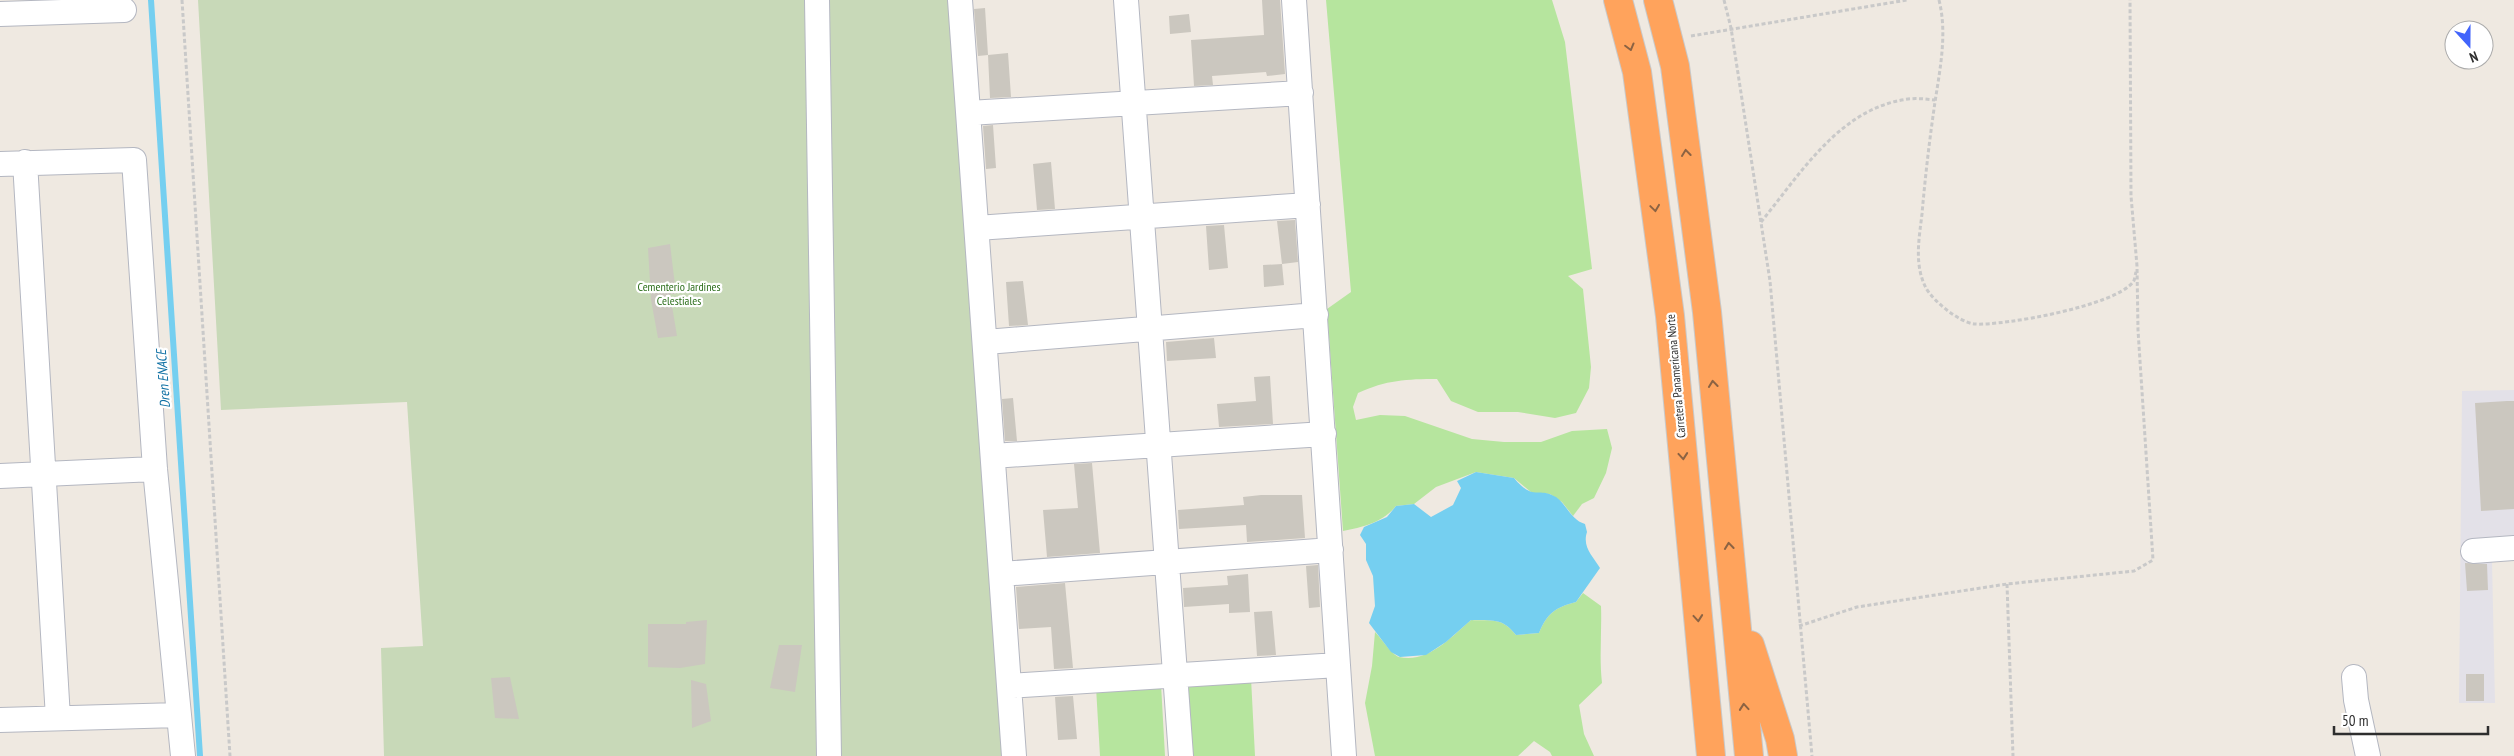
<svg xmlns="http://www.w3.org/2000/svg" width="2514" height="756" viewBox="0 0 2514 756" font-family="'PT Sans Narrow',sans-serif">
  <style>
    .industrial { fill: #e3e1e8 }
    .green { fill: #b6e59e }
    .cemetery { fill: #c8d9b8 }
    .water { fill: #75cff0 }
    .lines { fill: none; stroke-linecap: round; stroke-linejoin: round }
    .stream { stroke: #75cff0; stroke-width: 6 }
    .building { fill: #cbc7bf }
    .minor-casing { stroke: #b4b7c1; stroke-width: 26 }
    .highway-casing { stroke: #c9c9c9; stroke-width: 30 }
    .path { stroke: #c9c9c9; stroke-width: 3; stroke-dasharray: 4 2.5; stroke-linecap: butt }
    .minor { stroke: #fff; stroke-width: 24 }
    .highway { stroke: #ffa35c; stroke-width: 28 }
    .oneway { stroke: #8c6343 }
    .labels { text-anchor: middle; stroke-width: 4.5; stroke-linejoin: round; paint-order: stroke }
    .park-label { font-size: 12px; fill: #2c6e1b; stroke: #fff }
    .street-label { font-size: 12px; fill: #2e2e2e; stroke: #fff }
    .water-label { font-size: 14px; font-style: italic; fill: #0d6fa3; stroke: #fff }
  </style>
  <rect width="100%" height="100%" fill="#efe9e1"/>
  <!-- industrial -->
  <path class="industrial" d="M2514,390V559L2492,561L2495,703H2459L2462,391Z"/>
  <!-- green -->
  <path class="green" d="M1326,0H1552L1565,42L1592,269L1568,276L1583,289L1591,367L1589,388L1576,413L1555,418L1518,412H1478L1451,401L1437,379C1407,379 1386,380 1358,393L1353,407L1356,420L1380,415L1405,416L1472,439L1504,442H1541L1572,431L1607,429L1612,448L1606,473L1594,498L1582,504L1573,516L1562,502L1550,494L1532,493L1514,478L1476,472L1436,487L1414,504L1396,506C1382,523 1363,527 1343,531L1327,309L1351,292Z
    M1583,593L1601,606C1602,632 1599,657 1602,683L1579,705L1584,734L1594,756H1552L1550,752L1534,741L1518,756H1375L1365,703L1372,666L1375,632C1381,638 1392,655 1399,657C1428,664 1452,636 1471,620C1492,621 1502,617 1516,635L1539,633C1547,613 1556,607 1576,602Z
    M1251,678L1255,756H1192L1188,682Z
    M1161,684L1165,756H1100L1096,687Z"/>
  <!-- cemetery -->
  <path class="cemetery" d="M198,0H951L1007,756H384L381,648L423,646L407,402L221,410Z"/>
  <!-- water -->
  <path class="water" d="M1476,472L1514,478C1534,502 1538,486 1556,497C1567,505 1571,520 1585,524L1587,532C1582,547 1593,556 1600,568L1576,602C1556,607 1547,613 1539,633L1516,635C1502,617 1492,621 1471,620L1446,642L1426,655L1400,657L1391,652L1369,623L1375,606L1373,576L1366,560V544L1360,535L1364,527L1387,517L1396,506L1414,504L1431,517L1453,505L1461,488L1457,481Z"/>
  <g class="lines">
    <!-- stream -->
    <path class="stream" d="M151,0L200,756"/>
  </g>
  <!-- building -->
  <path class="building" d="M1262,0H1280L1285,74L1267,76L1266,72L1212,76L1213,85L1194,86L1191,40L1264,35Z
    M985,8L988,55L978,56L974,9Z
    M1189,14L1191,32L1170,34L1169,16Z
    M1008,53L1011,97L990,98L988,55Z
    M993,125L996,168L986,169L983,126Z
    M1051,162L1055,209L1037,210L1033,164Z
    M1295,220L1298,262L1282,264L1277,221Z
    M1224,225L1228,268L1209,270L1206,226Z
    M670,244L676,294H670L677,336L658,338L651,300L648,248Z
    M1282,264L1284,285L1264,287L1263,265Z
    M1023,281L1028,325L1009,326L1006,282Z
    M1214,338L1216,358L1167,361L1166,342Z
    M1270,376L1273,424L1219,427L1217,404L1256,401L1254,377Z
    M1013,398L1017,441H1005L1002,399Z
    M2507,401H2514V509L2481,511L2475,403Z
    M1092,463L1100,553L1047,557L1043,510L1078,508L1074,464Z
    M1261,495H1302L1305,538L1247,542L1246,525L1179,529L1178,510L1244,505L1243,497Z
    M2465,563L2487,564L2488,590L2467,591Z
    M1318,565L1320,607L1309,608L1306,566Z
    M1248,574L1250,612L1229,613V604L1184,607L1183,588L1228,585L1227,576Z
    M1065,583L1073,668L1054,669L1051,627L1019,629L1016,587Z
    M1272,611L1276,655L1257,656L1254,612Z
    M707,620L705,664L680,668L648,667V624H686V622Z
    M779,645H802L795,692L770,688Z
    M2466,674H2484V701H2466Z
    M510,677L519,719L495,718L491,678Z
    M691,680L706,684L711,721L692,728Z
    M1073,696L1077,739L1058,740L1055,697Z"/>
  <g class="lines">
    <!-- minor casing -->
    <g class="minor-casing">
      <path id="minor" d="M817,0L829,756
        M960,0L1014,756
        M1126,0L1181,756
        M1294,0L1344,756
        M0,14L124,10
        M969,113L1301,93
        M25,162L58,718
        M0,164L134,160L155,469L183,756
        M977,228L1308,205
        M986,342L1316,315
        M993,456L1324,434
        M0,476L155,469
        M2473,551L2514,548
        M1001,574L1331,550
        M2354,677L2356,700L2368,756
        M1009,686L1338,665
        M0,720L179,715"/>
    </g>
    <!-- highway casing -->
    <g class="highway-casing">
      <path id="highway" d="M1618,0L1637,72L1670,316L1711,756
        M1658,0L1675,66L1707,312L1749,756
        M1750,645L1780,739L1783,756"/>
    </g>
    <!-- path -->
    <path class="path" d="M182,0L230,756
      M1724,0L1731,28L1770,281L1812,756
      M1939,0C1948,36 1939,73 1934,109C1929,144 1925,179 1922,214C1919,239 1914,265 1926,288C1933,301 1959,322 1974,324C2003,326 2115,306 2133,282C2135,280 2135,275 2136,272
      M1691,36L1907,0
      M1761,222C1801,173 1840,108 1908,99C1917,98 1926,99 1935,100
      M2007,584L2013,756
      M1799,626L1857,607L2007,584L2134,571L2153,560L2138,330L2137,266L2131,196L2130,0"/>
    <!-- minor -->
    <use href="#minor" class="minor"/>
    <!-- highway -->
    <use href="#highway" class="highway"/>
  </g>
  <!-- one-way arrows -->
  <defs><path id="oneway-chevron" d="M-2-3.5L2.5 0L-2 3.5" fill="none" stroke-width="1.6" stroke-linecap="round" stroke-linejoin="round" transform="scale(1.25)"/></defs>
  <g class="oneway">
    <use href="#oneway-chevron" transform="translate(1630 47) rotate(75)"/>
    <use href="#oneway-chevron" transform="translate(1686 153) rotate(-97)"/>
    <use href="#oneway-chevron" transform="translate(1655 208) rotate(82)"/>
    <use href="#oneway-chevron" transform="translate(1713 384) rotate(-96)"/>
    <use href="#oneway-chevron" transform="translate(1683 456) rotate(85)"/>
    <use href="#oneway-chevron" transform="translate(1729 546) rotate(-96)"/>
    <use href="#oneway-chevron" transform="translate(1698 618) rotate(85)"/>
    <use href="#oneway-chevron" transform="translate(1744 707) rotate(-95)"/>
  </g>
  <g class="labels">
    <!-- park labels -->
    <g class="park-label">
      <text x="679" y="291">Cementerio Jardines<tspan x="679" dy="14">Celestiales</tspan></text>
    </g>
    <!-- street labels -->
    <g class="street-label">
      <text transform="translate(1676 376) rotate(-95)" y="4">Carretera Panamericana Norte</text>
    </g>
    <!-- water labels -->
    <g class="water-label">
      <text transform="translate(163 379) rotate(-94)" y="5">Dren ENACE</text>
    </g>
  </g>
  <!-- north arrow -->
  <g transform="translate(2469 45) rotate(159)"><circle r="24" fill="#ffffff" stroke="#ababab"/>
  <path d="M0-4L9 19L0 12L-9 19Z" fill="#4264fb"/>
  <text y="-8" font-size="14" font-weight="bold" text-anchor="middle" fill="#2e2e2e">N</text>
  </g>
  <!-- scale -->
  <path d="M2334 726v8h154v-8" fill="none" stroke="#2e2e2e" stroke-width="2.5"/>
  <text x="2342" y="726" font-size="15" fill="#2e2e2e" stroke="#ffffff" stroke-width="4" paint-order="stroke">50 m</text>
</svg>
